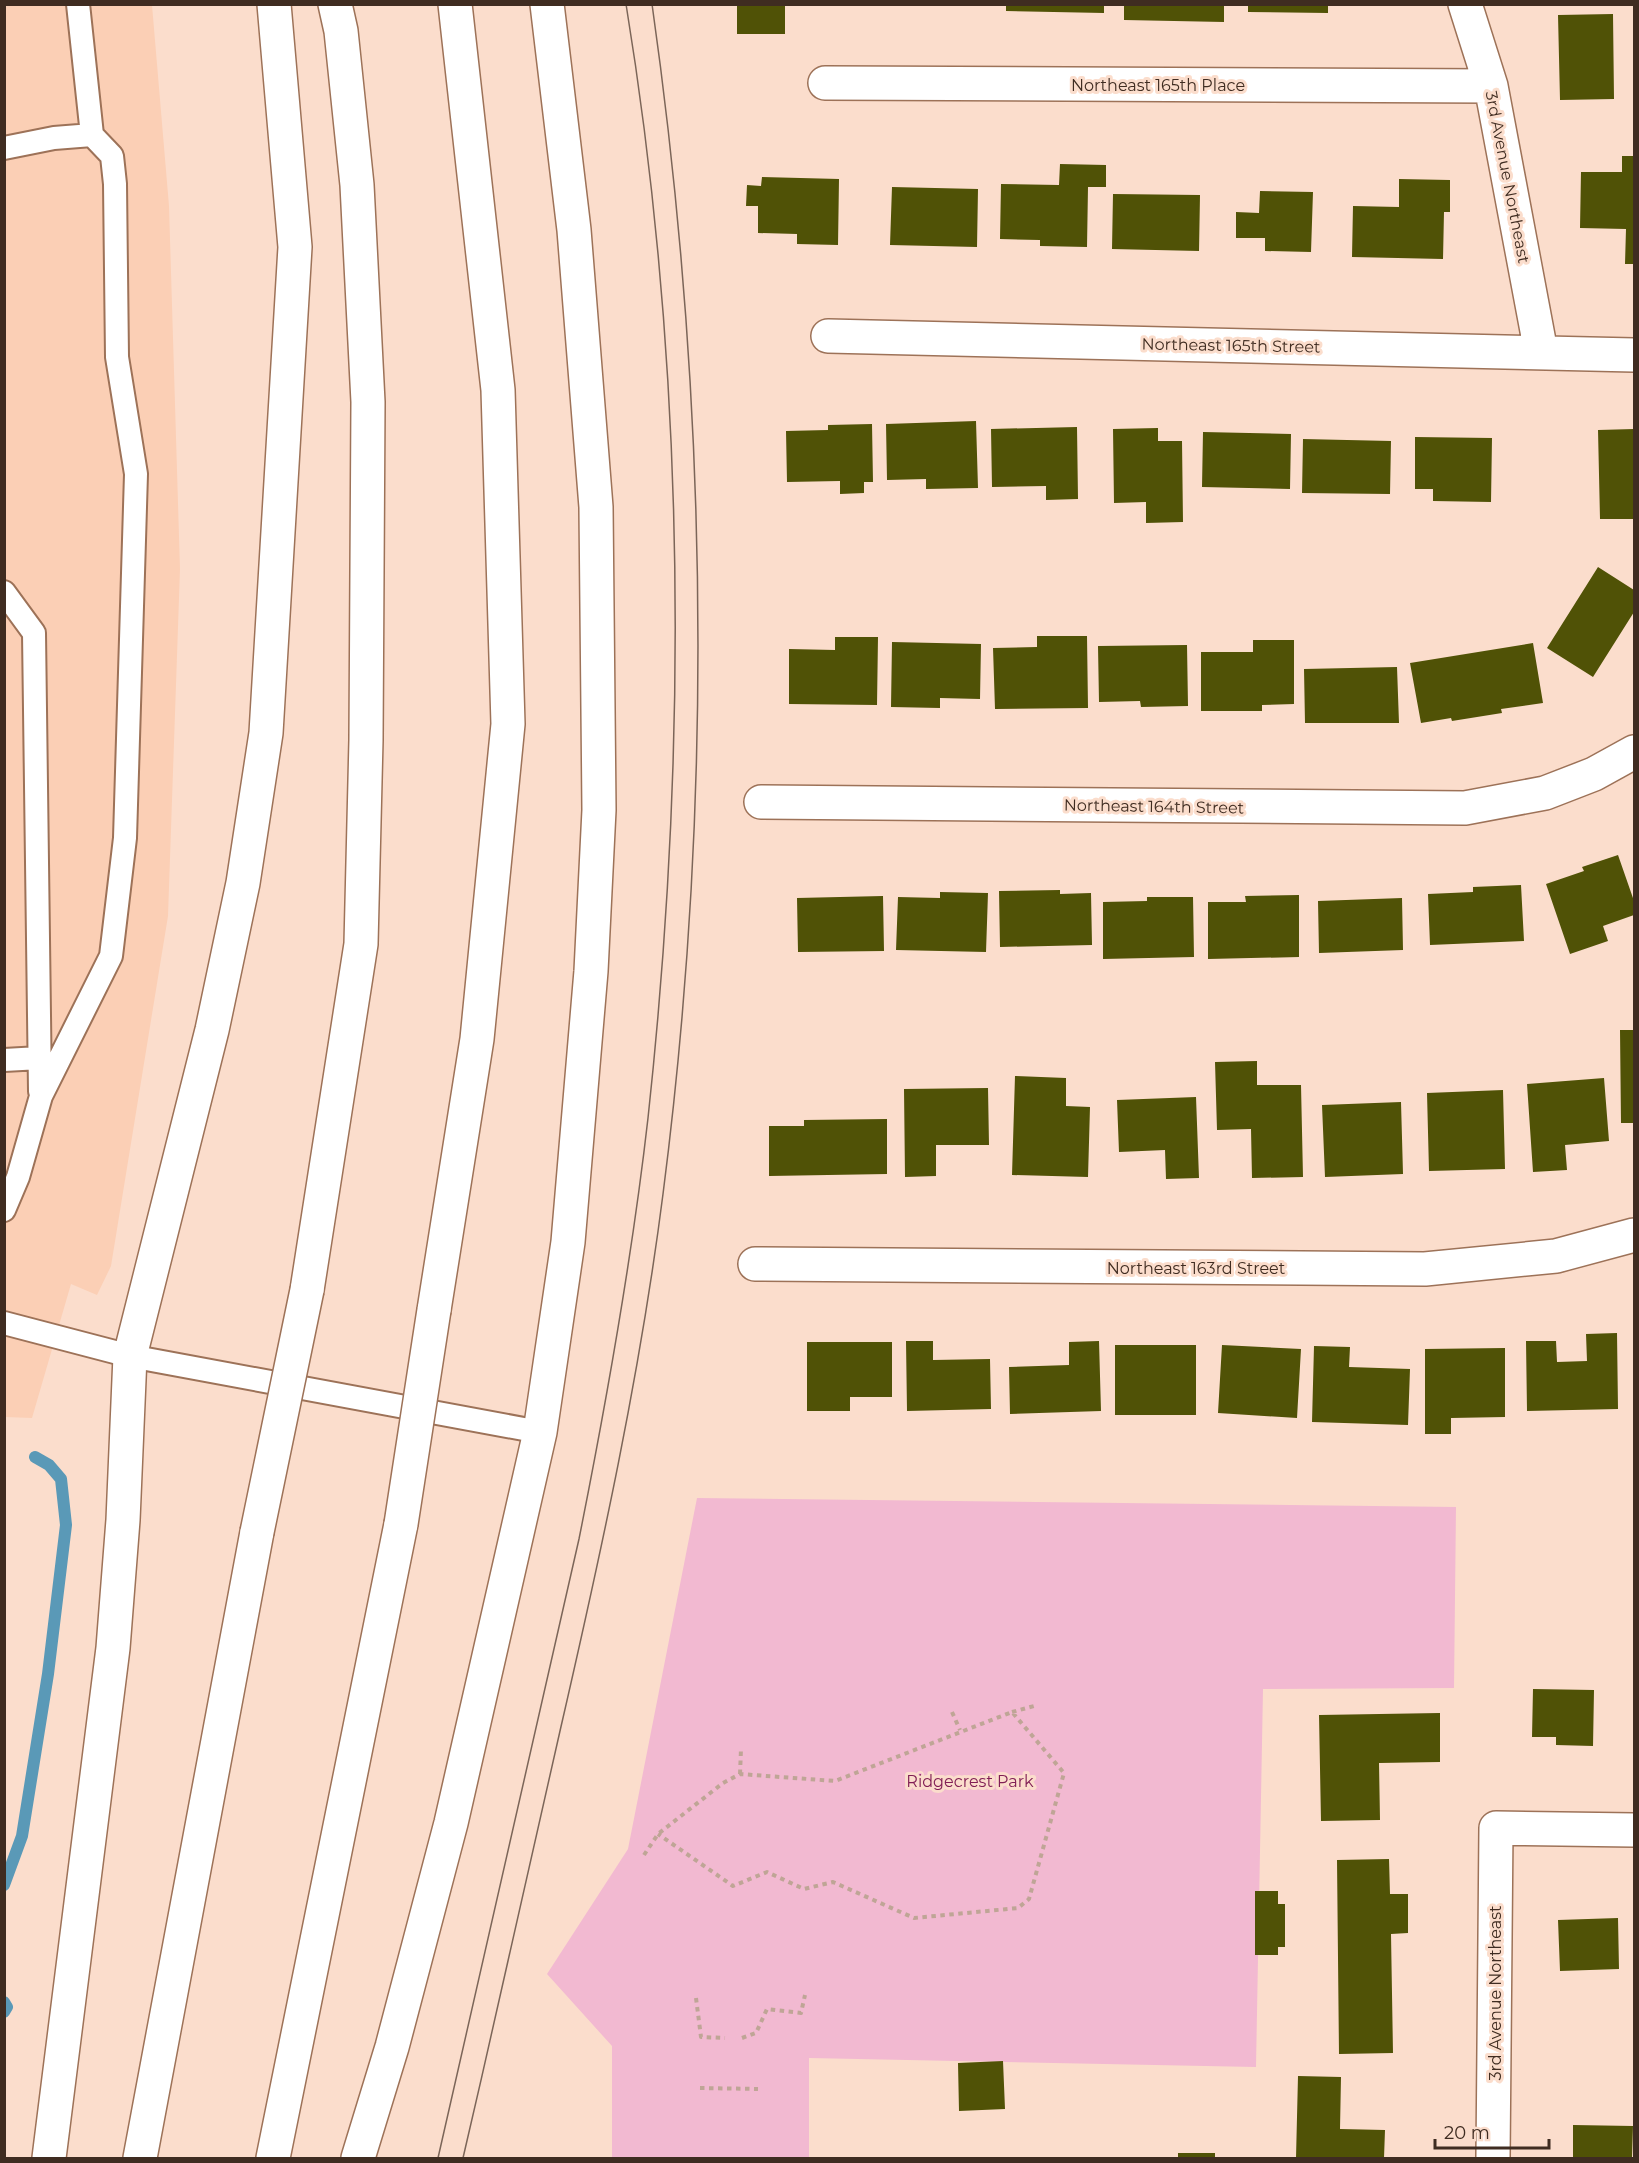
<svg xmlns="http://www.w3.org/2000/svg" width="1639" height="2163" viewBox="0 0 1639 2163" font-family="Montserrat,sans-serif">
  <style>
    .built { fill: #fbcfb5 }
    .green { fill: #f2b9d1 }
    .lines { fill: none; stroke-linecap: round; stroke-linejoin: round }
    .stream { stroke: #5a99b7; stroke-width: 12 }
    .building { fill: #505206 }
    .service-casing { stroke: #9d7258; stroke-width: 26 }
    .minor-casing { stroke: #9d7258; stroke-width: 36 }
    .motorway-casing { stroke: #9d7258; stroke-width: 36 }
    .path { stroke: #bfa596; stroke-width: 4; stroke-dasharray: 4.5 4.5; stroke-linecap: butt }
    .service { stroke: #fff; stroke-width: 22 }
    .minor { stroke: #fff; stroke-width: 33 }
    .motorway { stroke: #fff; stroke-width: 33 }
    .tram { stroke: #7b6558; stroke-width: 1.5 }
    .motorway-bridge-casing { stroke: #9d7258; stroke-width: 36; stroke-linecap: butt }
    .motorway-bridge { stroke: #fff; stroke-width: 33 }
    .labels { text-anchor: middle; stroke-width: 6; stroke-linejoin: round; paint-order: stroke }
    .street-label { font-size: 16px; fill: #3f2c21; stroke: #fbddcc }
    .park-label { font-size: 16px; fill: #811e55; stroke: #fbddcc }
  </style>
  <rect width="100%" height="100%" fill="#fbddcc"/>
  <!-- built -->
  <path class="built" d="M5,5H152L169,206L180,569L168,916L111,1266L97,1295L71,1284L32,1418L5,1417Z"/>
  <!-- green -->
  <path class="green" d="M697,1498L1456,1507L1454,1688L1263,1689L1256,2067L809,2058V2158H612V2046L547,1974L628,1849Z"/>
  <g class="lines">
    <!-- stream -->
    <path class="stream" d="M4,1885L22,1836L48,1674L66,1525L61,1479L49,1465L35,1457
      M4,2002L7,2007L4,2012"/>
  </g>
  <!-- building -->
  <path class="building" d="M737,4H785V34H737Z
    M1006,4H1104V13L1006,11Z
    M1124,4H1224V22L1124,20Z
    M1248,4H1328V13L1248,12Z
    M1613,14L1614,99L1560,100L1558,15Z
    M1622,156H1634V264H1625L1626,229L1580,228L1581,172H1622Z
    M1060,164L1106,165V187H1088L1087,247L1040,246V240L1000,239L1001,184L1059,185Z
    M762,177L839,179L838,245L797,244V234L758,233V206H746L747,185L761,186Z
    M1399,179L1450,180V212H1444L1443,259L1352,257L1353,206L1399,207Z
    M892,187L978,189L977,247L890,245Z
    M1260,191L1313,192L1311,252L1265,251V238H1236V212L1259,213Z
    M1113,194L1200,195L1199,251L1112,249Z
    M976,421L978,488L926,489V479L887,480L886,424Z
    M872,424L873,482H864V493L840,494V481L787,482L786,431L828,430V425Z
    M1077,427L1078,499L1046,500V486L992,487L991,429Z
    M1158,428V441H1182L1183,522L1146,523V502L1114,503L1113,429Z
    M1634,429V519H1600L1598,430Z
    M1203,432L1291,434L1290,489L1202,487Z
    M1415,437L1492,438L1491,502L1433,501V489H1415Z
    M1303,439L1391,441L1390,494L1302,493Z
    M1598,567L1634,590V612L1593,677L1547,648Z
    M1037,636H1087L1088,708L995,709L993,648L1037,647Z
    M835,637H878L877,705L789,704V649L835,650Z
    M1253,640H1294V704L1262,705V711H1201V652H1253Z
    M892,642L981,644L980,699L940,698V708L891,707Z
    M1533,643L1543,703L1501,709L1502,713L1452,721L1451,718L1421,723L1410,663Z
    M1187,645L1188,706L1141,707L1140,701L1099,702L1098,646Z
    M1397,667L1399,723H1305L1304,669Z
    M1618,855L1634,901V915L1603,926L1608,941L1570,954L1546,884L1584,871L1582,867Z
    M1521,885L1524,941L1430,945L1428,894L1473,892V887Z
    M1060,890V894L1091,893L1092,945L1000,947L999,891Z
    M940,892L988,893L986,952L896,950L898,897L940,898Z
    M1299,895V957L1208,959V902H1246L1245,896Z
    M883,896L884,951L798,952L797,898Z
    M1147,897H1193L1194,957L1103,959V902L1147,901Z
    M1402,898L1403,950L1319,953L1318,901Z
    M1620,1030H1634V1123H1621Z
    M1257,1061V1085H1301L1303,1177L1252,1178L1251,1129L1217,1130L1215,1062Z
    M1015,1076L1066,1078V1106L1090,1107L1088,1177L1012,1175Z
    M1604,1078L1609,1141L1565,1145L1567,1170L1533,1172L1527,1084Z
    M988,1088L989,1145H936V1176L905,1177L904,1089Z
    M1503,1090L1505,1169L1429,1171L1427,1093Z
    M1196,1097L1199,1178L1166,1179L1165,1150L1119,1152L1117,1100Z
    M1401,1102L1403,1174L1325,1177L1322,1105Z
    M887,1119V1174L769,1176V1126H804V1120Z
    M1617,1333L1618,1409L1527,1411L1526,1341H1556L1557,1362L1587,1361L1586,1334Z
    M906,1341H933V1360L990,1359L991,1409L907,1411Z
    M1099,1341L1101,1411L1010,1414L1009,1367L1069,1365V1342Z
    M807,1342H892V1397H850V1411H807Z
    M1115,1345H1196V1415H1115Z
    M1222,1345L1301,1349L1297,1418L1218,1413Z
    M1314,1346L1350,1347L1349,1367L1410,1369L1408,1425L1312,1422Z
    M1505,1348V1417L1451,1418V1434H1425V1349Z
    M1533,1689L1594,1690L1593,1746L1556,1745V1737H1532Z
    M1440,1713V1762L1379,1763L1380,1820L1321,1821L1319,1715Z
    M1389,1859L1390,1894H1408V1933L1391,1934L1393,2053L1339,2054L1337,1860Z
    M1255,1891H1278V1904H1285V1947H1278V1955H1255Z
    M1618,1918L1619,1969L1560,1971L1558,1920Z
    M1003,2061L1005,2109L959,2111L958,2063Z
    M1298,2076L1341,2077L1340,2129L1385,2130L1384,2158H1296Z
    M1573,2125L1633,2126L1632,2158H1573Z
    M1178,2153H1215V2158H1178Z"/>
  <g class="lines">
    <!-- service casing -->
    <g class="service-casing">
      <path id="service" d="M78,4L92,135
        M4,148L54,138L92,135L112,156L115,184L117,357L136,474L125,838L111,956L41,1096L18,1177L4,1210
        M4,592L34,633L40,1091
        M4,1060L40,1058
        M4,1323L130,1356L540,1432"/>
    </g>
    <!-- minor casing -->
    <g class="minor-casing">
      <path id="minor" d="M1465,4L1491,86L1541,352
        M825,83L1491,86
        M828,336L1634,355
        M761,802L1465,808L1545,793L1594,774L1634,752
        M755,1264L1425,1269L1556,1256L1634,1235
        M1493,2158L1496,1828L1634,1830"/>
    </g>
    <!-- motorway casing -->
    <g class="motorway-casing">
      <path id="motorway" d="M307,1290L361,944L366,740L368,402L357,185L341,31L335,4
        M434,1310L477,1039L508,724L498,390L455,4
        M49,2158L113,1648L123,1520L130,1356L212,1030L243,883L266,733L295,247L274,4
        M140,2158L257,1532
        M273,2158L401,1524
        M358,2158L392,2047L451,1823L540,1432L568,1242L591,971L599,810L596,507L574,230L547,4"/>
    </g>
    <!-- path -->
    <path class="path" d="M952,1712L960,1730
      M1012,1712L1034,1706
      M740,1774L741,1749
      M644,1855L658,1834L723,1783L740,1774L835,1781L1012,1712L1064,1773L1029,1899L1018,1908L914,1918L833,1882L804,1889L767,1872L733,1886L658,1834
      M696,1998L701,2037L725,2038
      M742,2038L756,2033L767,2009L801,2013L805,1995
      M700,2088L758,2089"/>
    <!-- service -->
    <use href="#service" class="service"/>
    <!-- minor -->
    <use href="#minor" class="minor"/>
    <!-- motorway -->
    <use href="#motorway" class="motorway"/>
    <!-- tram -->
    <path class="tram" d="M438,2158L579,1539C607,1399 632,1259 648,1118C688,749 686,371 626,4
      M463,2158C496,2016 528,1874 560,1731C601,1553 640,1375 663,1194C714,798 708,399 652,4"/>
    <!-- motorway-bridge casing -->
    <g class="motorway-bridge-casing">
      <path id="motorway-bridge" d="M401,1524L434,1310
        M257,1532L307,1290"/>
    </g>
    <!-- motorway-bridge -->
    <use href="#motorway-bridge" class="motorway-bridge"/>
  </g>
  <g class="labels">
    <!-- street labels -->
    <g class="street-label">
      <text x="1158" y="91">Northeast 165th Place</text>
      <text transform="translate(1508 177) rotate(79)" y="6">3rd Avenue Northeast</text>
      <text transform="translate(1231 345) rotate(1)" y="6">Northeast 165th Street</text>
      <text transform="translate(1154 806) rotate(1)" y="6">Northeast 164th Street</text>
      <text x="1196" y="1274">Northeast 163rd Street</text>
      <text transform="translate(1495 1993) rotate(-90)" y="6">3rd Avenue Northeast</text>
    </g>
    <!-- park labels -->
    <g class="park-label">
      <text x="970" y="1787">Ridgecrest Park</text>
    </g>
  </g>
  <!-- border -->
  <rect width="1639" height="2163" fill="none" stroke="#3f2c21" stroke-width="12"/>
  <!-- scale -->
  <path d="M1435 2139v9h114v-9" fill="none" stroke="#3f2c21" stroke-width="3"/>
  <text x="1444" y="2139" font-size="18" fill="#3f2c21" stroke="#fbddcc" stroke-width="4.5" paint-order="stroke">20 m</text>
</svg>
